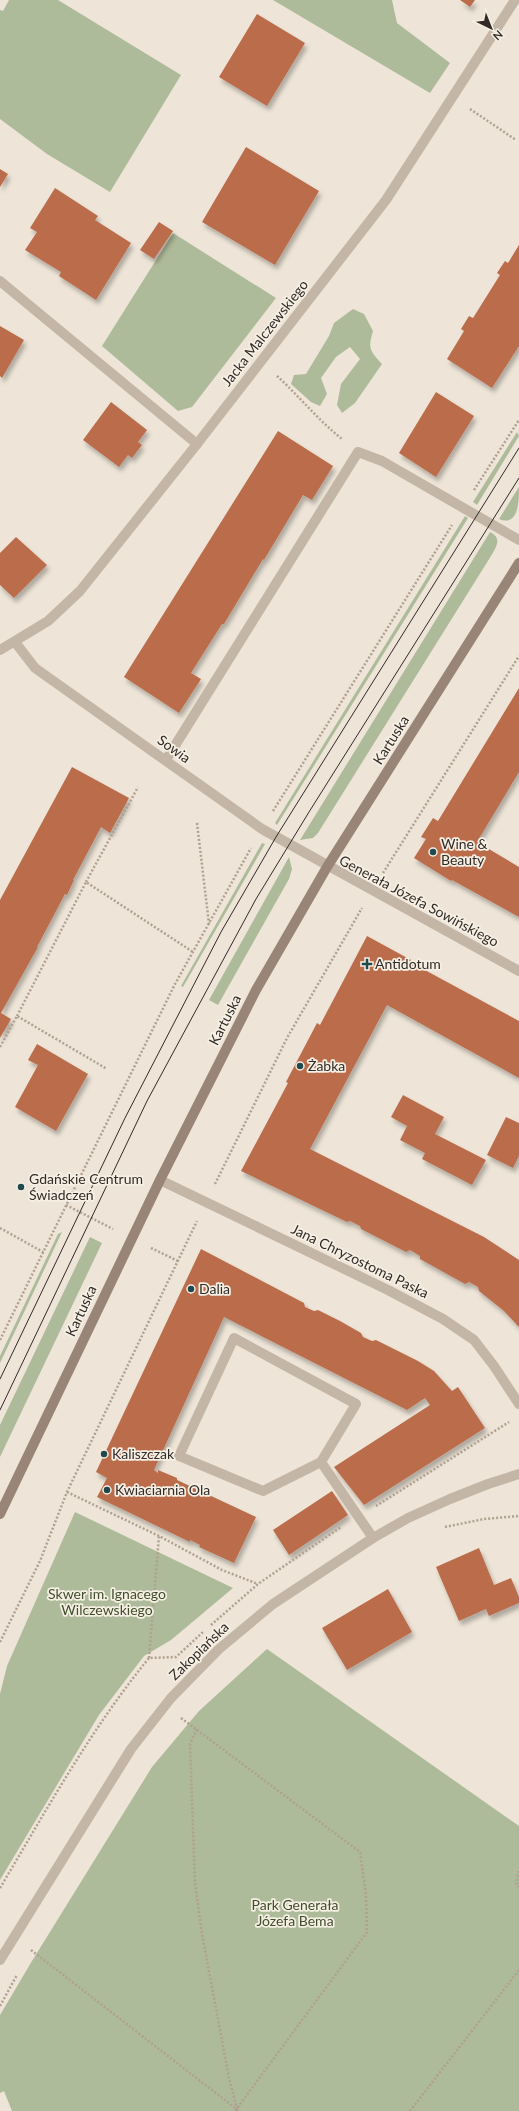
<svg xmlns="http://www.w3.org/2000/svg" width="519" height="2111" viewBox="0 0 519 2111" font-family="Lato,sans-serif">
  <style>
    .green { fill: #aebb9a }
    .building { fill: #ba6c4b; filter: url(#shadow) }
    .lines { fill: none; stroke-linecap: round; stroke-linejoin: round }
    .path { stroke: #b0a090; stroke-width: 2.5; stroke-dasharray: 2 2; stroke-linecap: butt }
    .lane { stroke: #c4b6a6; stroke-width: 10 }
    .street { stroke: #c4b6a6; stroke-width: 10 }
    .secondary { stroke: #988578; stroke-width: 10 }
    .tram { stroke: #312a26; stroke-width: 1 }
    .poi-dot { fill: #20494e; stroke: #f6efe4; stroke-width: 1.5 }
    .labels { text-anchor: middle; stroke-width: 3.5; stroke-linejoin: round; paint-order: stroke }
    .street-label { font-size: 14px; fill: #312a26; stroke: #f6efe4 }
    .poi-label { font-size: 14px; fill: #312a26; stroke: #f6efe4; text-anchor: start }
    .park-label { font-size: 14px; fill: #3f4d2c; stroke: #f6efe4 }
  </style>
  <defs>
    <filter id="shadow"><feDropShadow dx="2.5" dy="4.5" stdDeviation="2" flood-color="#0004"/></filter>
  </defs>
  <rect width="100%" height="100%" fill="#eee5d8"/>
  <!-- green -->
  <path class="green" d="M9,0H58L181,75L110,192L47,154L0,119V10L3,11Z
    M273,0H392L397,23L450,63L430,93Z
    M173,233L276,298L192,407L178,411L102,346Z
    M353,309L364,314L373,331C368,348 369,350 382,364L355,403L342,413L337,405L341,384L360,359L350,347L336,357L321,378L327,394L320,406L311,402L291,384L294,375L306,374L329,336L334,323Z
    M517,432L519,436L477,505L473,502Z
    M519,487C519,501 519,527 499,519Z
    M465,516L468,518L277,825L275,823Z
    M490,532C502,538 497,546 491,556L318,833L313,838L300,840Z
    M262,843L265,844L183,987L181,986Z
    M289,857L292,869L289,879L218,1005L209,1000Z
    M62,1232L0,1363V1356L58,1234Z
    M90,1237L102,1243L0,1457V1425Z
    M75,1512L233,1588L171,1640L144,1656L99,1715L0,1880V1694L7,1666Z
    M267,1649L519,1826V2111H12L4,2091L0,2093V2015L32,1961L152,1767L199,1711Z"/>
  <!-- building -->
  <path class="building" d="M460,0H475L470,7Z
    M257,14L305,43L267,106L219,77Z
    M246,147L319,191L275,265L202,222Z
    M0,169L8,174L0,187Z
    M55,188L98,216L95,220L131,243L96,300L59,276L61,272L25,250L37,232L30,228Z
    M159,222L173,231L154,259L140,250Z
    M519,245V346L492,388L447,359L464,331L461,329L469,316L473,318L500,275L497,273L505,261L508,263Z
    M0,326L24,340L2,378L0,376Z
    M436,392L474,416L436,477L399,453Z
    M111,402L147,430L138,442L142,445L132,458L128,455L119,467L83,440Z
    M278,431L333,466L312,500L303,495L264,560L263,559L224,624H222L191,673L201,679L179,713L124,677Z
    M16,537L47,565L14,598L0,585V553Z
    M519,688V772L477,842L519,867V917L452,880L451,881L414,858L426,839L421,837L433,818L438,821Z
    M72,767L129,798L110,833L101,827L73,880H74L67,895L65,894L37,947H38L1,1013L11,1019L0,1038V900Z
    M367,936L411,960L410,962L519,1021V1078L387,1005L310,1149L484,1237L519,1260V1327L504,1311L479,1291L478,1287L469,1282L465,1284L420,1259V1256L410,1250L406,1252L361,1229L360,1226L350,1221L347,1222L241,1171L288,1083L286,1082L317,1023L320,1025Z
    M37,1044L88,1074L56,1131L15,1107L38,1065L28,1060Z
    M403,1095L444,1117L435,1134L486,1160L472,1185L422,1159L425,1153L400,1140L407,1126L391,1117Z
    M506,1117L519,1123V1156L513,1168L487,1155Z
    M201,1249L304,1303L305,1307L314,1311L318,1310L340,1321L361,1333L363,1337L372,1341L376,1340L418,1361L434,1371L452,1391L458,1387L485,1428L364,1505L334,1467L430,1405L425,1398L407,1410L224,1317L154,1470L158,1473V1470L177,1478V1480L256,1517L234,1563L199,1547L200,1545L190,1540V1542L97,1497L107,1478L96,1472Z
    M332,1491L348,1515L289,1555L273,1530Z
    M479,1548L494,1585L511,1578L519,1597V1603L489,1616L486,1609L459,1621L436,1567Z
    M388,1589L412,1632L347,1670L322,1628Z"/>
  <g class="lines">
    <!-- path -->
    <path class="path" d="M470,109L516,140
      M277,376C299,396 318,420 342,439
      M474,490L519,420
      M273,811L452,525
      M197,823L209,924
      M383,873L519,656
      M86,882L138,787
      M17,1016L86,882L193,952
      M0,1047L17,1016L107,1069
      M215,1184L287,1038L362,908
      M66,1205L113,1229
      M0,1228L43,1252
      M151,1248L178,1261
      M0,1340L175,984L251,848
      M67,1492L159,1536L222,1570L258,1584
      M376,1506L509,1422
      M445,1527L484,1519L519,1516
      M211,1625L258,1584L341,1527
      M0,1642L40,1561L67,1492L197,1221
      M149,1658L159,1536
      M181,1718L360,1852L366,1895L367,1932L235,2111
      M197,1729L190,1744L195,1883L202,1934L229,2078L237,2109
      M519,1871L516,1883L519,1887
      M0,1888C47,1809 91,1729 149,1658L176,1657L203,1632
      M31,1950L239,2111
      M0,2006L17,1975
      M410,2111L519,1970"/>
    <!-- lane -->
    <path class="lane" d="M0,281L197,444
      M166,760L358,452L382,461L519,540
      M321,1462L356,1404L234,1338L179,1456L263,1491L321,1462L373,1538"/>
    <!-- street -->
    <path class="street" d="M15,642L35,668L262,829L519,971
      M0,650L48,621L80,591L197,444L386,200L515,0
      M160,1180L388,1290L443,1319L474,1340L494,1366L519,1404
      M0,1960L131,1749L171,1698L219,1649L273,1604L373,1538L408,1518L450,1499L488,1484L519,1474"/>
    <!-- secondary -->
    <path class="secondary" d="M0,1514L160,1180L256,990L327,867L519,563"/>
    <!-- tram -->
    <path class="tram" d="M0,1379L125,1118L221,932L276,837L519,448
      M0,1410L147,1101L256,899L309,812L519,478"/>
  </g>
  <!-- markers -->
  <g class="poi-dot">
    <circle cx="433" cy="852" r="4"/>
    <path d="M365 958h4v4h4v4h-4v4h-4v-4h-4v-4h4z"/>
    <circle cx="300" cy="1066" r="4"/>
    <circle cx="21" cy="1187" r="4"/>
    <circle cx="191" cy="1289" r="4"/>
    <circle cx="104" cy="1454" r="4"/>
    <circle cx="107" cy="1490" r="4"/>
  </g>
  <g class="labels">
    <!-- street labels -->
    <g class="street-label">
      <text transform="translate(265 333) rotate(-52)" y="5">Jacka Malczewskiego</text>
      <text transform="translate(391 740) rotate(-58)" y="5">Kartuska</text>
      <text transform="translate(174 749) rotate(36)" y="5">Sowia</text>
      <text transform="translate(419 901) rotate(28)" y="5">Generała Józefa Sowińskiego</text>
      <text transform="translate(225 1020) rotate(-63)" y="5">Kartuska</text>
      <text transform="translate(360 1261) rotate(26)" y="5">Jana Chryzostoma Paska</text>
      <text transform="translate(81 1311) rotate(-65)" y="5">Kartuska</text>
      <text transform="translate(199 1651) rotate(-44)" y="5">Zakopiańska</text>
    </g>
    <!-- poi labels -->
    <g class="poi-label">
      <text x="441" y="849">Wine &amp;<tspan x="441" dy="16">Beauty</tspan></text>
      <text x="375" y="969">Antidotum</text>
      <text x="308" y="1071">Żabka</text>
      <text x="29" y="1184">Gdańskie Centrum<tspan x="29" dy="16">Świadczeń</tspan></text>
      <text x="199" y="1294">Dalia</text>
      <text x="112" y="1459">Kaliszczak</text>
      <text x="115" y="1495">Kwiaciarnia Ola</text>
    </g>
    <!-- park labels -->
    <g class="park-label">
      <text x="107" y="1599">Skwer im. Ignacego<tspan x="107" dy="16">Wilczewskiego</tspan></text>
      <text x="295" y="1910">Park Generała<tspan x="295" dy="16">Józefa Bema</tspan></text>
    </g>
  </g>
  <!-- north arrow -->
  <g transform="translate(491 28) rotate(137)" stroke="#f6efe4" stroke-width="3" paint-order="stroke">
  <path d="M0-3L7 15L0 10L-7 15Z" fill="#312a26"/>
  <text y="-6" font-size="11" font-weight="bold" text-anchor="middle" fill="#312a26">N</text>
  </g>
</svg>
